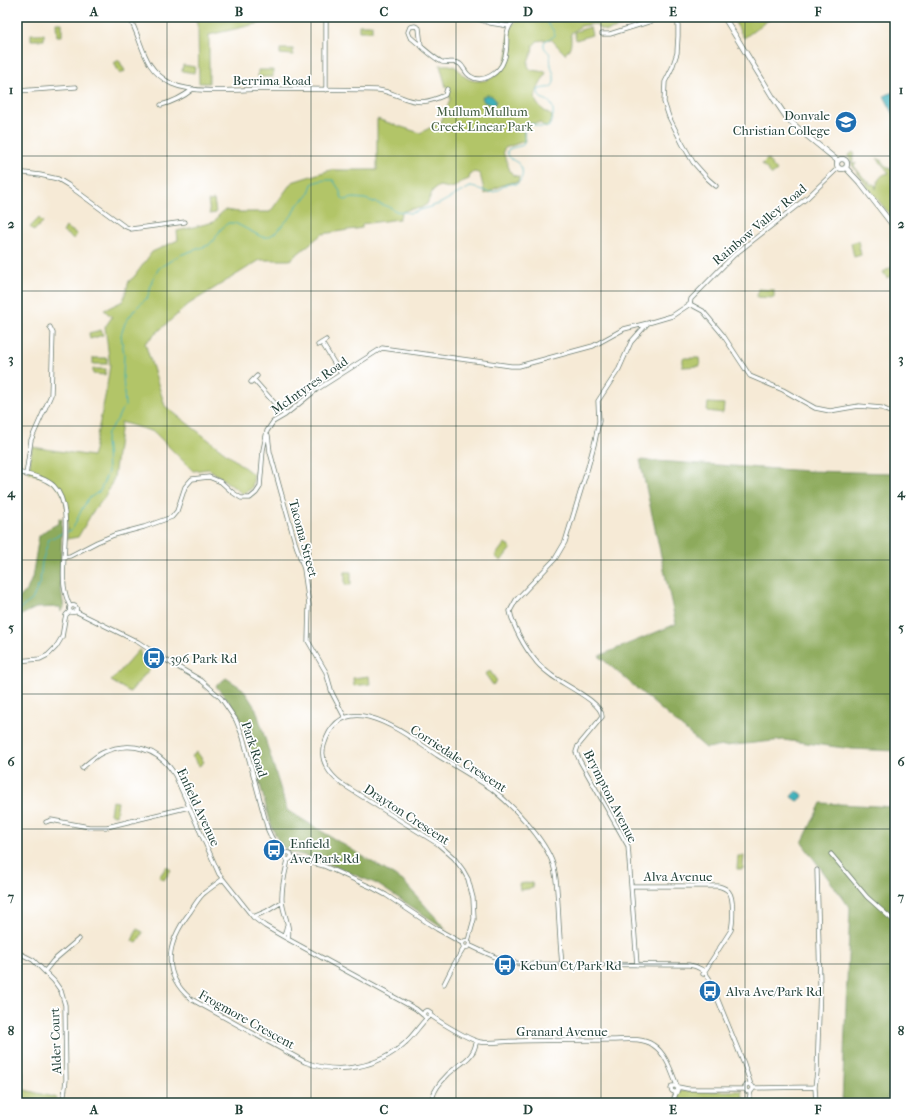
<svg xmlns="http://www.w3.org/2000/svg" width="912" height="1120" viewBox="0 0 912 1120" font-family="'IM FELL French Canon',serif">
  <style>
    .green { fill: #b2c568; stroke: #68814e }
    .forest { fill: #8daa5c; stroke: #567448 }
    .water { fill: #41b1bb; stroke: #307778 }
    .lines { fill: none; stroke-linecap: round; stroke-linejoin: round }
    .stream { stroke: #41b1bb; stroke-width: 1 }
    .minor-casing { stroke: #6a7a6d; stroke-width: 5 }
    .major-casing { stroke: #6a7a6d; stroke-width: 6 }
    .minor { stroke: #fff; stroke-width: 3.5 }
    .major { stroke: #fff; stroke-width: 4.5 }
    .grid { fill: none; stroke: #1f3d34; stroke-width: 1; stroke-opacity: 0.55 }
    .labels { text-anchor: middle; stroke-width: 3.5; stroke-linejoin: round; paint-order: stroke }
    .street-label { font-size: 13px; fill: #1f3d34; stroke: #fff }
    .park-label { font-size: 13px; fill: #445f41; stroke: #fff }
    .poi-label { font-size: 13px; fill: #1f3d34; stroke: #fff; text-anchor: start }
    .neatline { fill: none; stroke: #1f3d34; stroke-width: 1.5 }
    .grid-label { font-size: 13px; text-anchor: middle; font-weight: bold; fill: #1f3d34 }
  </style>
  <rect width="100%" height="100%" fill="#fff"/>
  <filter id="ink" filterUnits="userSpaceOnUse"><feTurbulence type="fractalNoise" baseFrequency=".025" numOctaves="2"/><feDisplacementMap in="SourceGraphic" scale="8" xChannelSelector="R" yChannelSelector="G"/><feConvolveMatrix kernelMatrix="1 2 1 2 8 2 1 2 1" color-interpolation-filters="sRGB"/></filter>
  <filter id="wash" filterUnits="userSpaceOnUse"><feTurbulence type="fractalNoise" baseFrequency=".012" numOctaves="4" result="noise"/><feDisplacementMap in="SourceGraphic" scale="16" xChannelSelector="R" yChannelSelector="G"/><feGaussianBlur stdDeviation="0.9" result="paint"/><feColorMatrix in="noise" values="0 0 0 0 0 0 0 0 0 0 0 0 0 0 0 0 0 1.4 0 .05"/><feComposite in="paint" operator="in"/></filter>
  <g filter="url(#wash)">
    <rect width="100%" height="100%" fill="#f6ead6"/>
    <!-- green -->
    <path class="green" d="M195,17H274V20L209,35V83H199L198,28Z
      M520,17H651L607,31L600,29L595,24L581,26L571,33C571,42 572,47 565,54L551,39L537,41L533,46L532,53L528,62V66L531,70L546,72L545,75C534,96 528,101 552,116C552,122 551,124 546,128L540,123H538L526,124L523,127L525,141L522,142L505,148L503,151L504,155L510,171L513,175L519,177L518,182C510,182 502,185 494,189C491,191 489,193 485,194L480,174L475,172L470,174L469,179L459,183L455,187L450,188L439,186L433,190L427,204L421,208L410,209L402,212L399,219L362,224V228L322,234L290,260H260L189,304L145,343L165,406L254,475L252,488L243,494L209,469L193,471L154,432L121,422L114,478L105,497L92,513L78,537L67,539C68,504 70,484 30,473L29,471L32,447L92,456L94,450L106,392L110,365L105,327L112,317L104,310L123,301L129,281L134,277L152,252L178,240L177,231L214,222L219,215L225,210L239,212H270L292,182L330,170H377V119L420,133L441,122L450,100L449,89L446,87L440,65C444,65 449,64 453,66C459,68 460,73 464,76C474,85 493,81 500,71C505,65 508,55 508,47C508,41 507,35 510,29C512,24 516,20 520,17Z
      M732,17H775L767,21L744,38Z
      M56,23H62V36H57Z
      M359,25H372V31H359Z
      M590,27L592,35L576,40L574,32Z
      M31,34H44V40H31Z
      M280,49H293V55L280,54Z
      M119,60L125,71L120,74L114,63Z
      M183,65L195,67L194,73L182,71Z
      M258,70H273V77H258Z
      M853,152L855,154L852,158L854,160L852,161L853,164L856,163V164L854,166L867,182H870L869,184L871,185L872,183L875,185L876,189C877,181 880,174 889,173L877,158L883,161V164L895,172V221L869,189L852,165L849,155Z
      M767,159L777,171L772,175L762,164Z
      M214,200L216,213L210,214L208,201Z
      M39,218L43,222L34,231L30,227Z
      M66,227L77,234L74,239L63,232Z
      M858,241L861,255L854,257L851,243Z
      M895,265V274L887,278L883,272Z
      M758,289L774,290V298L757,297Z
      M101,330L103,335L90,339L89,333Z
      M93,358H107V364H93Z
      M683,358H699L700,366L683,367Z
      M93,369H106L105,375L93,374Z
      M708,403L724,404L723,413L707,411Z
      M505,543L511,548L501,561L495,556Z
      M345,572H351V585H345Z
      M139,650H141L140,656L154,664L130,692L111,681Z
      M490,671L497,681L493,685L485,674Z
      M369,676L370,684L354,686L353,678Z
      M197,752L204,762L199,766L192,756Z
      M112,801L118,802L116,815L110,814Z
      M738,856H744L743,869H737Z
      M167,866L171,870L164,880L159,877Z
      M532,882L533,888L520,890L519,884Z
      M137,929L143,932L137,943L132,941Z
      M17,1071H23V1084L17,1083Z
      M17,1088L57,1098L54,1103H33L17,1099Z
      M681,1091H742L743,1098L742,1103H674L678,1092Z"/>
    <!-- forest -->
    <path class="forest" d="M640,460L808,471L895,473V751L852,749L783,740L706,748L599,656L676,624Z
      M62,518L60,583L64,608L61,612L60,607L36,608L17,617V600L27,590L32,578L39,536L46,530L59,523V519Z
      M226,678L243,689L256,709L287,810L403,881L447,930L377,884L314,858L290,852L280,845L271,825L246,732L239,715L216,686Z
      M821,803L895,807V1075L888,1096L887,1103H842L850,908L802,843Z"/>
    <!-- water -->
    <path class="water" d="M895,91V117L884,96Z
      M487,95C491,95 494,97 496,101L494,105L484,102L482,97Z
      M796,791L801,793L803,795L802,798L797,801L791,797L793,794Z"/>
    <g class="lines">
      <!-- stream -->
      <path class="stream" d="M66,532L71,531L73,528L82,509L88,499L100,491L108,472L107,449L106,442L107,433L117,420L121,411L125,406L123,376L124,354L121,335L125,323L135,309L147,298L150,290L152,280L159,268L180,255L209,245L216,237L221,229L228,223H235L262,237H268L275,233L292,215L296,206L308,196L312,184C319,180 325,180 333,180L339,189L342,198L345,200L353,198L365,199L389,207L396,211L411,213L439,204L470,187C478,187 485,193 493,192C503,190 502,182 517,184C523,179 525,169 518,163C513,160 508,158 507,151C510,147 518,147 523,145C526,138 522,129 527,123C536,124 541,130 550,126C553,119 556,106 548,101C545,99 541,99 539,96L538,90C543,87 550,89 552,86C557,80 552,71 551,65C550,62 551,58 550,55C549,51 544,50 544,45C543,35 566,42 547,23L548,18L550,17
        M17,610L21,608L32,600L40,582L42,562L49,539L63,533"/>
    </g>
  </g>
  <g filter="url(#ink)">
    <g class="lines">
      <!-- minor casing -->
      <g class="minor-casing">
        <path id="minor" d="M129,17C144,43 141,68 172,84C194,94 238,90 263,89C301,89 340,89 378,90C387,91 393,94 401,97C418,104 428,103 445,95L447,89
          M326,17V90
          M472,17L490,23L509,26
          M678,17V36L677,53L672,68L665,82L664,102L669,117L682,143L693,162L708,179L716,186
          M602,34H610L664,17
          M421,46L419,28L415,26L410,27L408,32L410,37C418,43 434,59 442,62C448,64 455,60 460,64C464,67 465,73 470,76C483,85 500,72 504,60C511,41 500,33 517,17
          M17,91L76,87
          M161,105C173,102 183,97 193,89
          M17,172L40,175L58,179L68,185L124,226L131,229L185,222
          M690,304L703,311L723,335L750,376L783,390L815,408L830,411L859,406L882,408L895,414
          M322,343L341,374
          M318,345L326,340
          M254,380L285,415
          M251,382L257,376
          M268,435L270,452L279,485L295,542L304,569L309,605L308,641L326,672L332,693L345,718
          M17,472C29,475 45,477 54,486C75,507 60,558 64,586C65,593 67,600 70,606
          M26,475L31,440L51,395L53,333L50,327
          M64,557L70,556L97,542L114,535L144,527L172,517L177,511L185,487L192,479L209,477L221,482L232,492L241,498H250L256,493L260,487L263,450L267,431L273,422L285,415L316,390L382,348L511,366H519L593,346L624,329L648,323L672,316L690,304L691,299L734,255L808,197L838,168
          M69.5 609a3.5 3.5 0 1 1 7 0a3.5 3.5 0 1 1-7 0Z
          M75,611L138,642L159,656L202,681L221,698L236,720L243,737L268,830C272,840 277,847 285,855
          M17,661L40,659L48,655L56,647L62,637L65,619L66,615L70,611
          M82,768C88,763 94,757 102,753C130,740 159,748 175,775L219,874L253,917L265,926L284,937L416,1009L423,1015
          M46,822L51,820L89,827H107L189,807
          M284.5 856a3.5 3.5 0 1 1 7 0a3.5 3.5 0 1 1-7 0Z
          M831,854L867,897L895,922
          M291,857L324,866L373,888L386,895L437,929L462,943
          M288,860C285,873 281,888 282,901C283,914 291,926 288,939
          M223,879C216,884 209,889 203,894C198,899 194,906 190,912C168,941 159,972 191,999L305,1062C338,1075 378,1068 405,1043C413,1036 419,1026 427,1018
          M631,886H718C722,887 726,888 729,892C734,898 733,922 731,930L703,974
          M253,917L267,911L282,902
          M284,937L287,925
          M462.5 944a3.5 3.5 0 1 1 7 0a3.5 3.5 0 1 1-7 0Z
          M468,941L474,919L473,898L468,879L463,870L454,858L438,844L342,784C330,775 319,761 324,745C343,683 406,735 437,755C455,766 474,777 492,789C513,806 544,838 553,864C557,877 557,891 558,904C559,924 560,944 562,965
          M469,945C486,953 503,962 522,964L689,965C698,966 705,971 709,978L744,1064L751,1085
          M17,952L33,960L54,981L61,991L65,1005L66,1080L63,1103
          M637,965L628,846L580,761L576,752L578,746L602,717C603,702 562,684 551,675C546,671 539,666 535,660C525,648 513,627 510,611L516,600L555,559L565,542L588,467L595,441L599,421L598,401L619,369L631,342L647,324
          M45,971L53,961L79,939
          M444,984L453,966L464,948
          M423.5 1014a3.5 3.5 0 1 1 7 0a3.5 3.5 0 1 1-7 0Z
          M430,1015C440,1022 469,1040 480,1042C492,1044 505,1041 517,1041C548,1040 580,1040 611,1040C624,1040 642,1037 653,1045C666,1053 672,1073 677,1086
          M745 1088a4 4 0 1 1 8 0a4 4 0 1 1-8 0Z
          M678,1087L688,1089H745
          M753,1088L815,1087
          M432,1101C433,1088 447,1074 458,1066C463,1062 469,1059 472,1053C475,1050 475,1045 477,1041
          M672,1103L678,1089L676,1086H672L671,1089L672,1091L674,1092H677
          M748,1103L751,1091
          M816,1103L815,1087L817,1072L820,985L817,870"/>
      </g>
      <!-- major casing -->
      <g class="major-casing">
        <path id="major" d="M724,17L774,99L787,118L801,131L838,161
          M837 164a5 5 0 1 1 10 0a5 5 0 1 1-10 0Z
          M846,168L860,183L895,228"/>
      </g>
      <!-- minor -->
      <use href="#minor" class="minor"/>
      <!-- major -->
      <use href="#major" class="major"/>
    </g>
  </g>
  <!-- grid -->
  <path class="grid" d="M167,17V1103M311,17V1103M456,17V1103M601,17V1103M745,17V1103M17,156H895M17,291H895M17,426H895M17,560H895M17,694H895M17,829H895M17,964H895"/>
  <!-- icons -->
  <defs>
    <g id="school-disc" transform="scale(1.15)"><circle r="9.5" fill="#1f6fb2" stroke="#fff"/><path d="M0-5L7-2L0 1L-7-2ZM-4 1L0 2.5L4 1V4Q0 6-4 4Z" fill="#fff"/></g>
    <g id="bus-disc" transform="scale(1.15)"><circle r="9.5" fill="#1f6fb2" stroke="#fff"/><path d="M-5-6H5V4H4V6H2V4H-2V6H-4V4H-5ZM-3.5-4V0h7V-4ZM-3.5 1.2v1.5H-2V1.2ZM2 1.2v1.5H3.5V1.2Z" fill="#fff"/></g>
  </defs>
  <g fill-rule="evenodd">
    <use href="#school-disc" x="846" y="122"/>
    <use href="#bus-disc" x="154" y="658"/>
    <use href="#bus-disc" x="274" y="850"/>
    <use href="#bus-disc" x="505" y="965"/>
    <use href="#bus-disc" x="710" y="991"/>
  </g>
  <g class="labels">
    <!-- street labels -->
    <g class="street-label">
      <text x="272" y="85">Berrima Road</text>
      <text transform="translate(759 224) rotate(-40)" y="5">Rainbow Valley Road</text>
      <text transform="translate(309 385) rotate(-35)" y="5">McIntyres Road</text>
      <text transform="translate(304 538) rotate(75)" y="5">Tacoma Street</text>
      <text transform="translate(255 749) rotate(72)" y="5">Park Road</text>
      <text transform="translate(459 758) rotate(33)" y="5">Corriedale Crescent</text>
      <text transform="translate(611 796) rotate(63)" y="5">Brympton Avenue</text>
      <text transform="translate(199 807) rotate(65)" y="5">Enfield Avenue</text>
      <text transform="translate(407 814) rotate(33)" y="5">Drayton Crescent</text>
      <text x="678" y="881">Alva Avenue</text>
      <text transform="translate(247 1019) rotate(29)" y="5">Frogmore Crescent</text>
      <text x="562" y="1036">Granard Avenue</text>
      <text transform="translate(55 1041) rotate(-92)" y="5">Alder Court</text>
    </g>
    <!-- park labels -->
    <g class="park-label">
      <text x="482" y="116">Mullum Mullum<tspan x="482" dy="15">Creek Linear Park</tspan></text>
    </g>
    <!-- poi labels -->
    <g class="poi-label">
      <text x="830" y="120" text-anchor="end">Donvale<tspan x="830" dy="15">Christian College</tspan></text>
      <text x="170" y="663">396 Park Rd</text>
      <text x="290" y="848">Enfield<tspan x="290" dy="15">Ave/Park Rd</tspan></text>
      <text x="520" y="970">Kebun Ct/Park Rd</text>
      <text x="726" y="996">Alva Ave/Park Rd</text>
    </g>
  </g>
  <!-- margin -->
  <rect width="912" height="1120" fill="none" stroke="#fff" stroke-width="44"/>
  <rect x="22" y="22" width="868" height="1076" class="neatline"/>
  <g class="grid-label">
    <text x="94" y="16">A</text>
    <text x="239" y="16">B</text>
    <text x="384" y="16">C</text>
    <text x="528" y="16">D</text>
    <text x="673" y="16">E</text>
    <text x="818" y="16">F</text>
    <text x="11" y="94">1</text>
    <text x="901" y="94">1</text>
    <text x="11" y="228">2</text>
    <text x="901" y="228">2</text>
    <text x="11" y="363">3</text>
    <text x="901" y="363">3</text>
    <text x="11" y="497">4</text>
    <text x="901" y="497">4</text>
    <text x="11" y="632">5</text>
    <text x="901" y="632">5</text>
    <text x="11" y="766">6</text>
    <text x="901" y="766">6</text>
    <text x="11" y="901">7</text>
    <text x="901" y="901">7</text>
    <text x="11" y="1035">8</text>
    <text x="901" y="1035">8</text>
    <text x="94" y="1114">A</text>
    <text x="239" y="1114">B</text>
    <text x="384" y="1114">C</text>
    <text x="528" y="1114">D</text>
    <text x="673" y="1114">E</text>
    <text x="818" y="1114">F</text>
  </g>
</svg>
